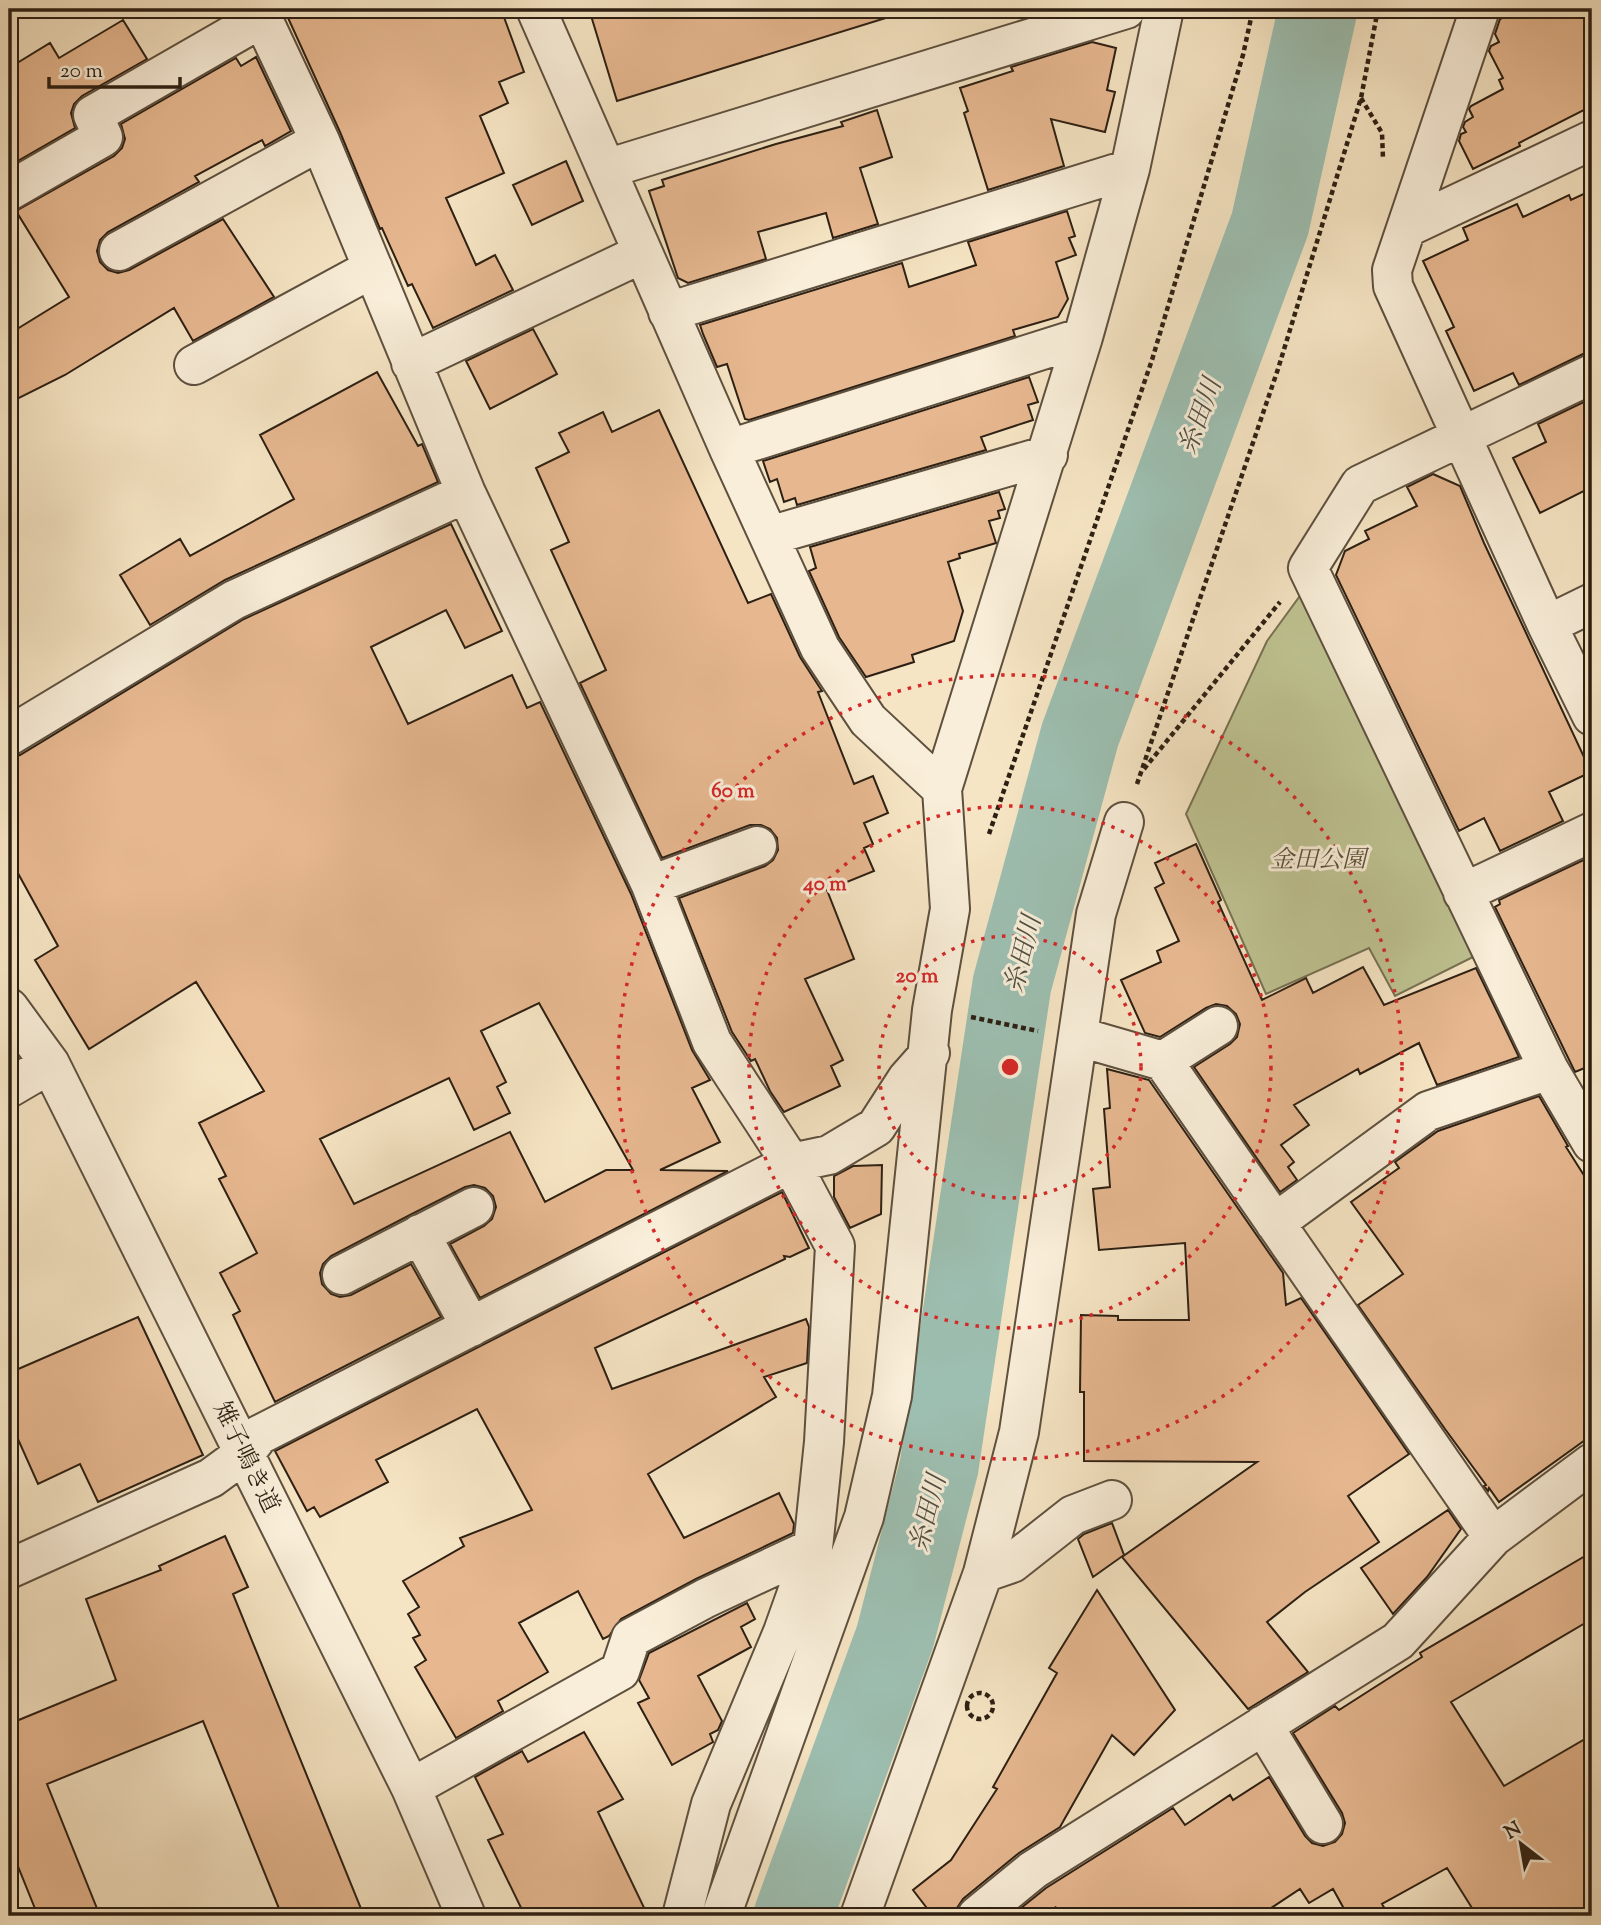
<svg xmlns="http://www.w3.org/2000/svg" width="1601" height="1925" viewBox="0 0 1601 1925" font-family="'Sorts Mill Goudy','Noto Serif JP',serif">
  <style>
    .green { fill: #bfc392; stroke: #767152; stroke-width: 2 }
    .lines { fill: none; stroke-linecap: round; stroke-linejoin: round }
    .river { stroke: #9dbfb1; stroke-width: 79 }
    .building { fill: #e7b890; stroke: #2c1f13; stroke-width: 2; fill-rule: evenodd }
    .minor-casing { stroke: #5e503f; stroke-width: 42 }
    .path { stroke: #2c1f13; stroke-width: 4.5; stroke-dasharray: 5 3.5; stroke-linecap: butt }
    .minor { stroke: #f9eed9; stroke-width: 38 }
    .ring { fill: none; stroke: #d62828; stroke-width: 3.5; stroke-dasharray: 3.5 7 }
    .labels { text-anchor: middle; stroke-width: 6; stroke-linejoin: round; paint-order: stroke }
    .park-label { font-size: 24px; font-style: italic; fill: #585039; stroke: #f9eed9 }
    .street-label { font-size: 24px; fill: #2c1f13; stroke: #f9eed9 }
    .water-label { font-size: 26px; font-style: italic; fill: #4e4f42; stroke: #f9eed9 }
    .centre { fill: #d62828; stroke: #f9eed9; stroke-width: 3.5 }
    .ring-label { font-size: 21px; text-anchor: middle; font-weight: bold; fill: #d62828; stroke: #f9eed9; stroke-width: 6; stroke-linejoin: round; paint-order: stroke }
  </style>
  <rect width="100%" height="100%" fill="#f6e5c4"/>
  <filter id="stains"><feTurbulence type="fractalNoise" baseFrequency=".00286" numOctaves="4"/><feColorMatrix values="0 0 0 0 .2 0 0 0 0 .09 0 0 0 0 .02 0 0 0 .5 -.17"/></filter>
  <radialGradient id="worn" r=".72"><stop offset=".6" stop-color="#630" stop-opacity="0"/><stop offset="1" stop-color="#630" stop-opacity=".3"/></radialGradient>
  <!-- green -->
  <path class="green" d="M1305,589L1477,955L1395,996L1369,948L1266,994L1186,814L1267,641Z"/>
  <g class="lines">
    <!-- river -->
    <path class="river" d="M793,1916L895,1637L939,1467L1012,984L1080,735L1270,224L1318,9"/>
  </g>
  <!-- building -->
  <path class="building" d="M284,9H501L524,72L499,82L508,103L480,116L504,173L446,198L476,265L495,255L513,290L433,328L412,284L408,286L382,228L380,229L340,132Z
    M589,9H888L889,17L617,101Z
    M1520,9H1592V106L1519,143L1520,146L1473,169L1459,141L1461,134L1466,132L1463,127L1465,122L1473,117L1469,109L1471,106L1503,89L1499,80L1503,78L1489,51L1491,46L1499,42L1495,34L1500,19Z
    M123,20L147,59L82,96L74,104L71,113L75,128L9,166V68L50,43L59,58Z
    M1092,42L1116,48L1107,90L1115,92L1105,132L1051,119L1064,166L988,190L964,113L968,111L960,88L1013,71L1011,67Z
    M256,57L291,131L265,146L262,140L195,176L199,182L108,232L100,240L97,251L100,262L108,270L118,273L129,270L223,219L274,297L193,341L174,308L65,375L9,403V334L69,297L16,211L114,156L122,148L125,139L121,124L236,58L241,66Z
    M877,110L892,157L860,168L878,224L833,238L826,213L758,232L766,259L688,283L678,278L649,191L664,186L662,180L776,144L843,126L841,122Z
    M566,161L583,201L532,225L513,185Z
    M1592,190V352L1583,354L1519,385L1513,373L1474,391L1446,331L1454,327L1423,261L1468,240L1463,228L1517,204L1523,217L1569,195L1571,200Z
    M1067,211L1075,236L1069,238L1076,255L1056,262L1068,299L1058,317L1013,330L1015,336L749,420L745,419L727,364L717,367L703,334L700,325L902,263L909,287L976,265L968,242Z
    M533,329L557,374L490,409L466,361Z
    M377,372L418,446L422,444L438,482L225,580L150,625L120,575L180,539L190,556L294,499L260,435Z
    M1029,377L1038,402L1028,405L1033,420L981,437L986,450L797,505L795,498L784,502L777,479L770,482L763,461Z
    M1592,398V487L1540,513L1513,458L1546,442L1538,424Z
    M659,410L748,603L771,594L800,657L822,691L818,692L854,784L873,776L888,813L864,823L873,844L864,848L874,871L827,890L854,959L805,979L843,1060L831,1066L840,1086L784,1112L770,1091L755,1059L751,1061L732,1032L679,898L765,866L773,860L778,850L777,838L770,829L761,825H750L662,858L580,683L606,670L551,550L569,542L536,468L569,452L559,433L603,412L612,432Z
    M1433,474L1460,486L1484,543L1591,772L1549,792L1563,821L1500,851L1484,818L1459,831L1336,575L1345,551L1369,539L1365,531L1417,506L1407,487Z
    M999,492L1005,509L998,511L1000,518L989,521L996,543L959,554L960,558L948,562L963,611L954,641L912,655L914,662L866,677L839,637L809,571L816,568L810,547Z
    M451,524L502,631L465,648L446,610L371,647L408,724L512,675L527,708L540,702L631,894L692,1050L710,1080L692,1088L720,1142L660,1170L728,1171L480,1298L450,1244L484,1226L492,1219L496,1207L493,1196L485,1188L474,1185L465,1187L410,1215L331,1256L323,1264L320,1273L322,1284L331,1294L340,1297L351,1295L411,1264L441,1317L275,1402L233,1315L240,1311L220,1273L257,1253L219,1179L226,1176L199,1123L264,1091L196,982L89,1049L35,960L58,946L9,857V758L20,755L244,619ZM539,1003L633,1170H606L545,1202L510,1132L354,1204L320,1139L449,1078L474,1130L510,1113L497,1087L506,1082L481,1031Z
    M1196,844L1221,900L1218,902L1262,1000L1306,978L1313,993L1363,967L1384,1005L1476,968L1519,1057L1437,1085L1419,1043L1360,1074L1358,1069L1294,1105L1309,1125L1281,1145L1294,1162L1288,1167L1297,1180L1280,1192L1194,1067L1230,1044L1237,1037L1240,1024L1236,1014L1227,1006L1216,1004L1206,1008L1160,1037L1145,1033L1121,980L1161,962L1157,951L1179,941L1155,888L1164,883L1155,863Z
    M1592,856V1065L1575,1072L1495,907L1500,904L1499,900Z
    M1107,1069L1149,1080L1283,1273L1286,1305L1301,1298L1409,1454L1348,1496L1379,1542L1305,1592L1267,1622L1308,1672L1248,1709L1122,1557L1257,1462L1084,1461V1392H1080L1081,1315L1118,1316V1320H1189L1185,1243L1099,1250L1093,1189L1110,1187L1104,1109L1110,1108Z
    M1539,1096L1568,1146L1566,1147L1592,1188V1435L1499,1502L1489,1488L1488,1491L1484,1486L1486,1485L1445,1429L1358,1305L1403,1274L1351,1202L1399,1168L1395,1162L1438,1131Z
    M882,1165L881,1214L850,1228L834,1197V1176L853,1166Z
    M782,1192L809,1248L790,1257L784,1256L785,1259L595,1348L612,1389L806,1319L809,1327L807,1363L764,1377L776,1397L648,1474L684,1538L779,1493L794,1524L793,1533L696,1579L621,1619L609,1636L603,1639L578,1591L519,1623L548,1672L498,1701L503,1711L456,1738L415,1667L426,1660L413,1638L420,1635L408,1614L419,1607L403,1581L464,1546L460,1538L532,1510L477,1409L376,1460L388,1482L320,1517L314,1507L307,1511L275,1451Z
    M138,1317L203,1455L98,1502L80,1464L38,1484L9,1419V1373Z
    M1448,1510L1461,1529L1427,1577L1393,1614L1361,1568Z
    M1112,1523L1124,1555L1093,1577L1078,1539L1084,1534Z
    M225,1536L248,1587L233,1594L364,1916H282L203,1721L47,1784L100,1916H38L9,1844V1724L116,1680L86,1599L161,1570L159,1566Z
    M1592,1552V1619L1451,1702L1504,1786L1592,1735V1916H1477L1447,1868L1382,1904L1389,1916H1348L1333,1889L1309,1903L1300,1889L1259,1916H1011L1046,1888L1173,1808L1185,1825L1230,1795L1233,1800L1269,1777L1305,1836L1312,1843L1323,1846L1335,1842L1342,1834L1345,1823L1342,1813L1293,1733L1335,1706L1339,1710L1422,1657L1420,1653Z
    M1097,1590L1175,1710L1134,1755L1112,1735L1060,1827L1019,1853L963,1899L957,1908L956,1916H933L913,1890L951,1860L997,1789L993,1787L1057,1673L1049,1668Z
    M747,1603L755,1619L741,1627L751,1647L698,1676L722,1721L718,1730L710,1734L713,1742L672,1765L638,1703L649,1698L639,1680L649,1653Z
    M584,1732L623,1799L598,1812L648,1916H525L488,1840L503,1834L475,1777L522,1751L528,1762Z"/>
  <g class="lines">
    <!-- minor casing -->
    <g class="minor-casing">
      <path id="minor" d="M258,9L320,141L466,493L651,885L712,1042L791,1163L835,1246L824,1442L813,1548L783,1632L711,1804L682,1916
        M536,9L729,449L820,648L868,720L942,789
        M1480,9L1392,270L1393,286L1547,625L1592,716
        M606,169L1126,9
        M9,191L103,137L93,115L262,18
        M1408,227L1592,140
        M119,251L320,141
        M668,312L1130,169
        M411,363L643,253
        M194,365L373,268
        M1592,374L1360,485L1308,568L1549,1070L1592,1143
        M729,449L1083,337
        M769,536L1048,455
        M1547,625L1592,603
        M9,736L234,600L466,493
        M651,885L757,846
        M1463,893L1592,832
        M9,1008L50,1064L411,1788L466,1916
        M1080,1037L1163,1061L1493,1537
        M1163,1061L1218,1026
        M9,1088L50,1064
        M1275,1223L1428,1111L1549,1070
        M420,1234L471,1327
        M342,1275L474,1207
        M9,1569L211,1478L245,1453L259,1435L791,1163L829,1155L876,1127L907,1079L930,1053
        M983,1573L1012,1563L1073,1515L1112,1500
        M1263,1725L1323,1824
        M411,1788L620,1671L631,1638L706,1598L813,1548
        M721,1916L864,1517L892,1396L932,1010L950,909L942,789L1083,337L1130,169L1164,9
        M860,1916L983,1573L1019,1432L1096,914L1124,822
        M977,1916L1033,1870L1398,1641L1493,1537L1592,1463"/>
    </g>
    <!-- path -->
    <path class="path" d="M1361,98L1382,133L1383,159
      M1144,769L1280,602
      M1137,784L1278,369L1361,98L1378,9
      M989,834L1152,360L1243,55L1253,9
      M971,1017L1038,1031
      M967 1706a13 13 0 1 1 26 0a13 13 0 1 1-26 0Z
      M1054,1907L1059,1916"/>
    <!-- minor -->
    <use href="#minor" class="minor"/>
  </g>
  <!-- distance rings -->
  <g class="ring">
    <circle cx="1010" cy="1067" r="131"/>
    <circle cx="1010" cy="1067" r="261"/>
    <circle cx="1010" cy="1067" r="392"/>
  </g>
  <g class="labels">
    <!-- park labels -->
    <g class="park-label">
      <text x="1318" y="867">金田公園</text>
    </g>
    <!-- street labels -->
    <g class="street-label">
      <text transform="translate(247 1457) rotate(64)" y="8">雉子鳴き道</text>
    </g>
    <!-- water labels -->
    <g class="water-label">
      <text transform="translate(1199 416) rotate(-70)" y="9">糸田川</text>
      <text transform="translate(1022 954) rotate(-76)" y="9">糸田川</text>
      <text transform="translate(927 1513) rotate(-76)" y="9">糸田川</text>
    </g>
  </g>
  <circle cx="1010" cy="1067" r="10" class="centre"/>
  <g class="ring-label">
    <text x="733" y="797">60 m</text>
    <text x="825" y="890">40 m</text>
    <text x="917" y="982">20 m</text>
  </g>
  <!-- margin -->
  <rect width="1601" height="1925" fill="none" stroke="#f6e5c4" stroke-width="35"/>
  <rect x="10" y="10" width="1580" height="1904" fill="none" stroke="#2c1f13" stroke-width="3.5"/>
  <rect x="18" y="18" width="1566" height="1890" fill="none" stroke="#2c1f13" stroke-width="2"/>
  <!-- north arrow -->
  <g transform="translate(1521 1844) rotate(329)" stroke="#f9eed9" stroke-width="5" paint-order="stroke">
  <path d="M0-5L12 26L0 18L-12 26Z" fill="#2c1f13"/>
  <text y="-10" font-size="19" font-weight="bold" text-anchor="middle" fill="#2c1f13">N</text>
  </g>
  <!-- scale -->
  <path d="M49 77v10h131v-10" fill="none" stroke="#2c1f13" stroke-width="3.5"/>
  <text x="60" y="77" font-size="21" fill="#2c1f13" stroke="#f9eed9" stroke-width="5" paint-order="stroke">20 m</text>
  <rect width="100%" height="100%" filter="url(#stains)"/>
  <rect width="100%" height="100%" fill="url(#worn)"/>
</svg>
